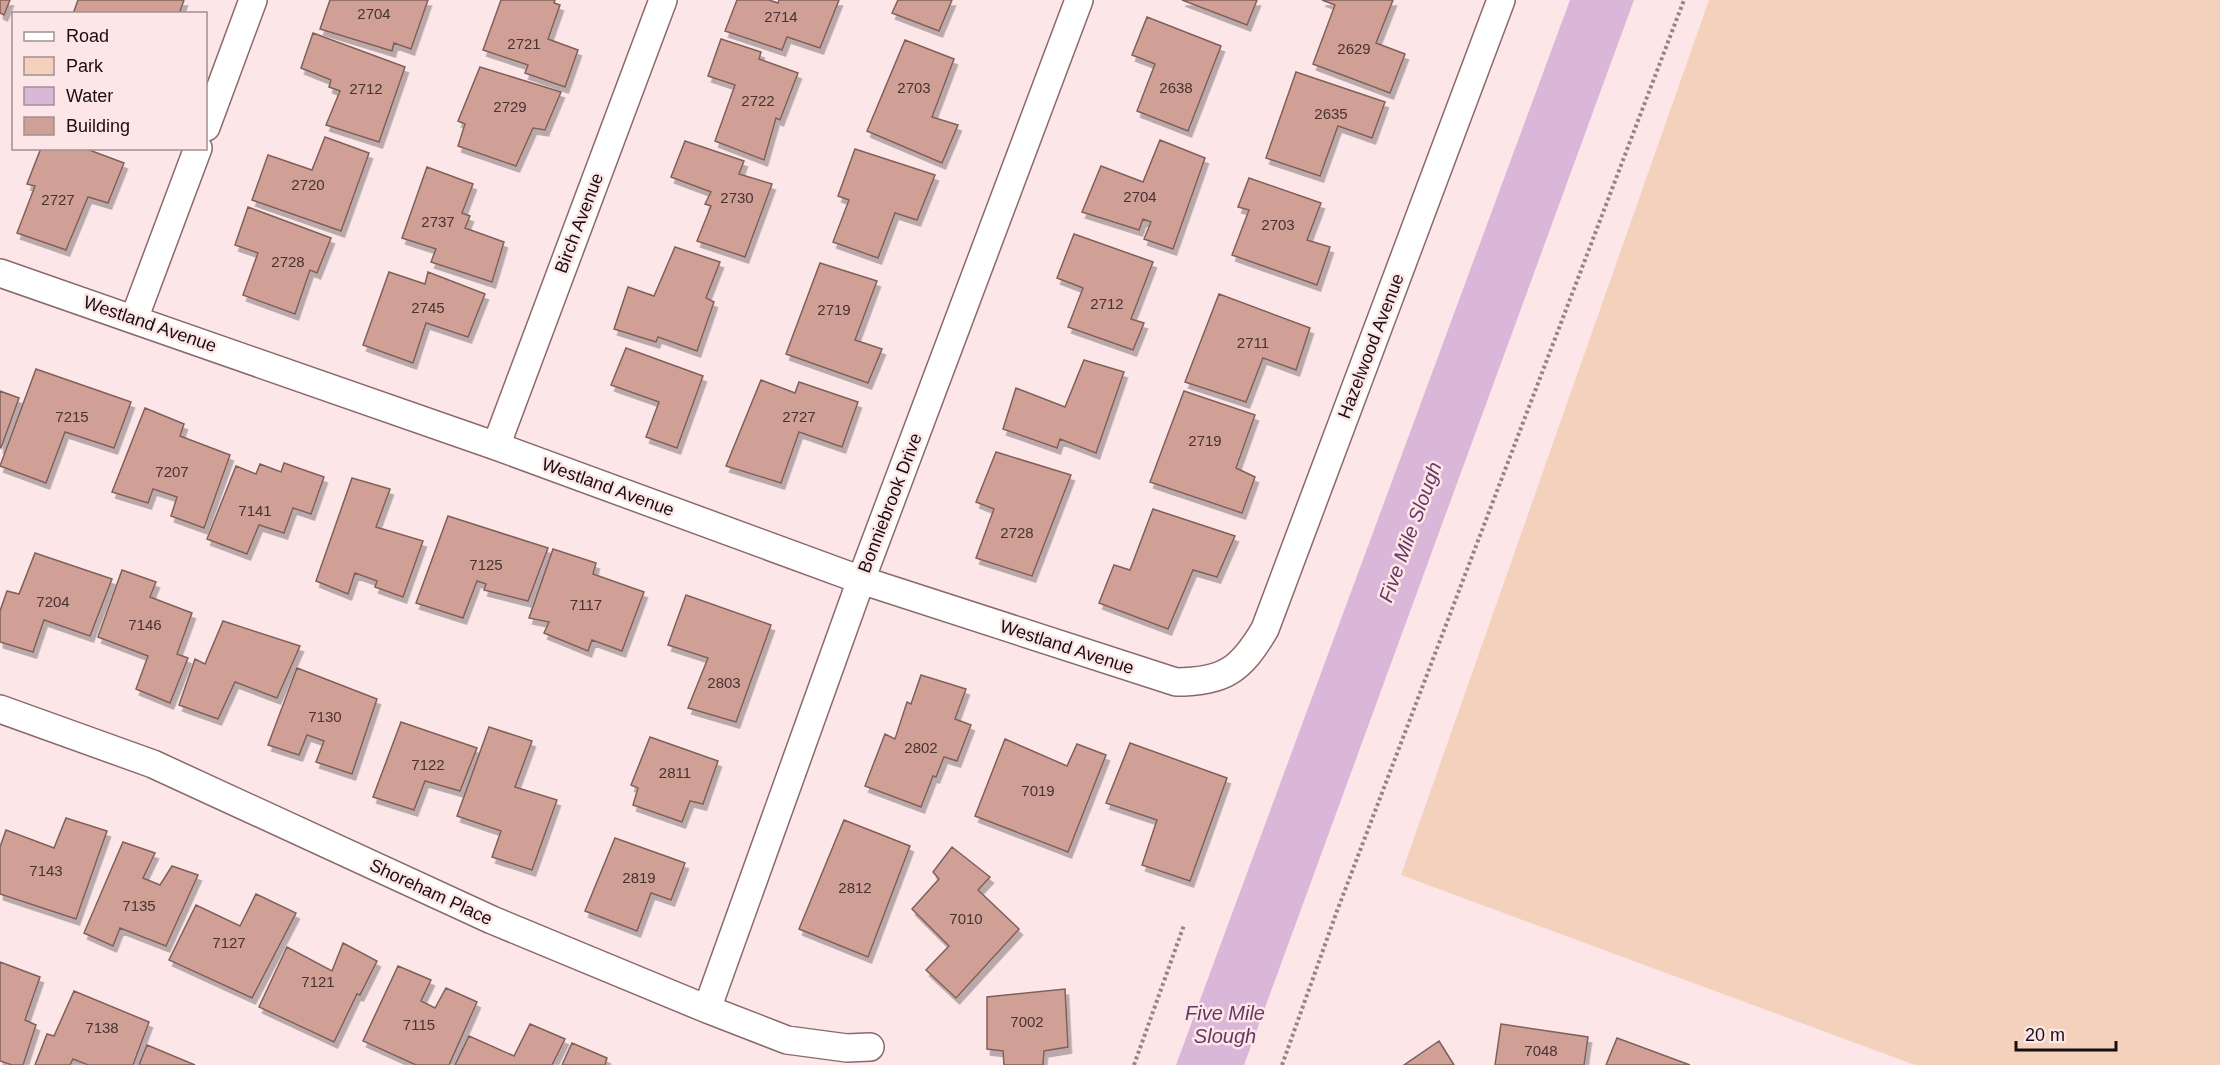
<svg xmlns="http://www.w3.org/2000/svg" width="2220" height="1065" viewBox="0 0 2220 1065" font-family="Arial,sans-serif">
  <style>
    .green { fill: #f3d1bc }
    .water { fill: #dab7d8 }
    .building { fill: #d0a096; stroke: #806059; stroke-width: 1.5; filter: url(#shadow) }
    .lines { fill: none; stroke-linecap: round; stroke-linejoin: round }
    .minor-casing { stroke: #8a696d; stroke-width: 30 }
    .path { stroke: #958385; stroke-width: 4; stroke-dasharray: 3 3; stroke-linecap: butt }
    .minor { stroke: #fff; stroke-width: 27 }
    .labels { text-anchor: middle; stroke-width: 5; stroke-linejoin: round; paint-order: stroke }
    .number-label { font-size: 15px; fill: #483232 }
    .street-label { font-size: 18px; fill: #1a0e10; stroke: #fde6e8 }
    .water-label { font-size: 20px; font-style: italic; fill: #653864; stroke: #fde6e8 }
  </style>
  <defs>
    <filter id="shadow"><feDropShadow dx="3.5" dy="6" stdDeviation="0" flood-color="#0004"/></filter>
  </defs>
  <rect width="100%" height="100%" fill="#fde6e8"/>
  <!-- green -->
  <path class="green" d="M1709,0H2220V1065H1915L1401,875Z"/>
  <!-- water -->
  <path class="water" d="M1570,0H1634L1244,1065H1176Z"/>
  <!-- building -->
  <path class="building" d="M0,0H10L4,15L0,13Z
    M78,0H184L179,14H73Z
    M330,0H428L411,49L394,43L392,51L320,29Z
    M501,0H555L554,3L560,5L548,39L578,50L565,87L525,73L528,65L483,50Z
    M737,0H769L778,3L779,0H839L820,48L787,37L782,50L725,31Z
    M898,0H952L939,31L892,13Z
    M1182,0H1257L1247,25Z
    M1322,0H1393L1376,43L1405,54L1390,93L1313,64L1335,5Z
    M1147,17L1221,46L1188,131L1137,111L1155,64L1132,55Z
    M313,33L405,67L379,142L326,125L340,91L329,87L331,80L301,68Z
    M721,39L761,52L759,59L798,73L780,120L776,118L764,160L715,141L735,85L708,76Z
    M905,40L954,59L932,117L958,125L942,163L867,131Z
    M480,67L561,92L545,130L533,128L516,166L458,146L465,124L458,121Z
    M1296,72L1385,102L1372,138L1338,126L1320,176L1266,158Z
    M325,137L369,153L341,231L252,200L268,155L312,170Z
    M1160,140L1205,158L1173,249L1144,239L1151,222L1143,219L1139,230L1082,212L1101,166L1143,182Z
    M685,141L744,161L739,174L772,184L745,257L697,241L711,206L705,204L711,192L671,177Z
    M41,148H84L124,163L108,203L88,197L66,250L17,233L35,186L27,184Z
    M855,149L935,175L917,220L895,213L878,258L833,242L849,200L838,196Z
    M427,167L473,184L462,213L470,216L465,228L504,242L492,282L431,262L436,249L402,238Z
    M1249,178L1321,203L1307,240L1330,247L1317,285L1232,255L1249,210L1238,207Z
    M248,207L331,238L317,273L310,270L295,314L243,295L258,253L235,245Z
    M1074,234L1153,262L1131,319L1144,323L1133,350L1068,327L1083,288L1057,278Z
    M675,247L720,262L706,298L714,302L697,351L658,337L656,342L614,329L628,287L654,296Z
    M820,263L877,281L855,340L882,349L868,383L786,354Z
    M389,272L425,284L428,272L485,294L468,337L426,323L413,363L363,345Z
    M1219,294L1310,328L1296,370L1263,358L1246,402L1185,382Z
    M626,348L703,376L677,448L646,437L659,402L611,385Z
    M1084,360L1124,372L1096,453L1060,439L1057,448L1003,429L1016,388L1065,407Z
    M36,369L131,402L114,448L65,432L46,483L0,466Z
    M761,380L795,393L799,382L858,402L842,447L799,432L781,483L726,466Z
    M0,391L19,398L1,448L0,447Z
    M1184,391L1255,415L1236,468L1255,477L1242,513L1150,482Z
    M145,408L184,424L180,436L230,455L204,528L171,516L177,497L153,489L148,503L112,492Z
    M996,452L1071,475L1032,576L976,558L994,509L976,502Z
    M284,463L324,477L311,514L293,508L284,533L259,525L247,554L207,539L236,466L256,474L260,464L281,472Z
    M352,478L390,489L376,527L423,541L403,597L375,587L377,581L355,573L348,594L316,581Z
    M1153,509L1235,536L1217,577L1193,570L1168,629L1099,603L1114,565L1130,570Z
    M448,516L548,548L528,601L484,590L486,584L477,581L463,618L416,603Z
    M553,549L596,563L593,574L644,592L622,651L592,640L588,651L544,633L549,622L529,618Z
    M35,553L112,579L90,636L44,620L33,652L0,642V611L7,591L19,594Z
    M122,570L156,582L150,597L192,613L177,654L188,658L170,703L136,689L148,656L98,637Z
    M686,595L771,625L736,722L688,708L708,658L668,645Z
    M223,621L300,646L277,698L235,682L218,719L179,705L195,659L205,664Z
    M297,668L377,699L352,774L316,762L324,741L307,735L299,755L268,745Z
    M921,675L966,689L955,719L971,725L957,761L944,757L936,777L933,776L921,807L865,786L885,734L895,739L907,702L911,704Z
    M401,722L477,748L460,791L425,781L414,810L373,797Z
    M489,727L532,741L515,787L557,800L532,870L492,857L501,831L457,816Z
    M650,737L718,761L703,804L690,801L682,822L633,805L638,788L631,785Z
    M1005,739L1067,766L1077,744L1106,755L1068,852L975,816Z
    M1130,743L1227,778L1190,881L1142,865L1157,820L1106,803Z
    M66,818L107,831L76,919L0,894V847L6,830L54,848Z
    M844,820L910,846L868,957L799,929Z
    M615,838L685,863L671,900L651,893L637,931L585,911Z
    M123,842L155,853L143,878L160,885L172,866L198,875L166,946L120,928L113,946L84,933Z
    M952,847L990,877L978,890L1019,929L956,998L926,970L949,946L912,909L939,879L933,872Z
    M256,894L296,913L252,998L169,960L196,905L240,926Z
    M343,943L377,961L360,995L357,994L334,1042L259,1007L287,947L332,971Z
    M0,962L40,977L25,1020L36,1025L23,1065H12L0,1061Z
    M398,966L431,980L421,1001L435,1008L446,988L477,1002L449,1065H416L363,1041Z
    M1065,989L1068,1047L1044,1051L1043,1065H1004L1003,1051L987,1049V997Z
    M74,991L149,1022L133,1065H88L73,1059L70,1065H35L47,1034L54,1036Z
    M530,1024L565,1039L552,1065H455L469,1036L514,1056Z
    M1501,1024L1588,1037L1584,1065H1495Z
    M1617,1038L1690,1065H1606Z
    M1439,1041L1454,1065H1404Z
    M572,1043L607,1058L605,1065H562Z
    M147,1045L195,1065H139Z"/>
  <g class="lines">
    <!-- minor casing -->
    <g class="minor-casing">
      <path id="minor" d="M206,127L253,0
        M0,273L496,446L861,580L1176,682C1224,682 1241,670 1265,629L1501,0
        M134,319L198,148
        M496,446L663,0
        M0,709L153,764L492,920L707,1009L787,1040L847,1048L870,1047
        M707,1009L861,580L1079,0"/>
    </g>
    <!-- path -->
    <path class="path" d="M1134,1065L1184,925
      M1282,1065L1337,911L1684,0"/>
    <!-- minor -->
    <use href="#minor" class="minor"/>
  </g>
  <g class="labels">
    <!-- number labels -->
    <g class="number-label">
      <text x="374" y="19">2704</text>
      <text x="781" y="22">2714</text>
      <text x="524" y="49">2721</text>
      <text x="1354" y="54">2629</text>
      <text x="914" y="93">2703</text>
      <text x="1176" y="93">2638</text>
      <text x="366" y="94">2712</text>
      <text x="758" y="106">2722</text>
      <text x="510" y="112">2729</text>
      <text x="1331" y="119">2635</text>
      <text x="308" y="190">2720</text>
      <text x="1140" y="202">2704</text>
      <text x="737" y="203">2730</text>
      <text x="58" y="205">2727</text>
      <text x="438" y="227">2737</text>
      <text x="1278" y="230">2703</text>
      <text x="288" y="267">2728</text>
      <text x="1107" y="309">2712</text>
      <text x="428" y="313">2745</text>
      <text x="834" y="315">2719</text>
      <text x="1253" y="348">2711</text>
      <text x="72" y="422">7215</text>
      <text x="799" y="422">2727</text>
      <text x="1205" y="446">2719</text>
      <text x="172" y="477">7207</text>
      <text x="255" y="516">7141</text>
      <text x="1017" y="538">2728</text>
      <text x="486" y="570">7125</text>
      <text x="53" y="607">7204</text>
      <text x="586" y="610">7117</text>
      <text x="145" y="630">7146</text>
      <text x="724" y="688">2803</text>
      <text x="325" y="722">7130</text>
      <text x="921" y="753">2802</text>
      <text x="428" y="770">7122</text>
      <text x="675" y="778">2811</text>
      <text x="1038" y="796">7019</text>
      <text x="46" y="876">7143</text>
      <text x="639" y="883">2819</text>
      <text x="855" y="893">2812</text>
      <text x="139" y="911">7135</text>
      <text x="966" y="924">7010</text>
      <text x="229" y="948">7127</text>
      <text x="318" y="987">7121</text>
      <text x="1027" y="1027">7002</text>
      <text x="419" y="1030">7115</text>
      <text x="102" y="1033">7138</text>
      <text x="1541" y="1056">7048</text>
    </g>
    <!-- street labels -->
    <g class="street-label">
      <text transform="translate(579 223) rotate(-69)" y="6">Birch Avenue</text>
      <text transform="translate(150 324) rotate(19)" y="6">Westland Avenue</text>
      <text transform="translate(1371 346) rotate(-69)" y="6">Hazelwood Avenue</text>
      <text transform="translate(608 487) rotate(20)" y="6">Westland Avenue</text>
      <text transform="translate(890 503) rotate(-69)" y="6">Bonniebrook Drive</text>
      <text transform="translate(1067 647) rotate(18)" y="6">Westland Avenue</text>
      <text transform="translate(431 892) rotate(25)" y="6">Shoreham Place</text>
    </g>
    <!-- water labels -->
    <g class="water-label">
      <text transform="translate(1410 532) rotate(-70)" y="7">Five Mile Slough</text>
      <text x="1225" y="1020">Five Mile<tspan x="1225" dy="23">Slough</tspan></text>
    </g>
  </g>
  <!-- legend -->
  <rect x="12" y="12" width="195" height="138" fill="#fde6e8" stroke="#a29092" stroke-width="1.5"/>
  <rect x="24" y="32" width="30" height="9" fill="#ffffff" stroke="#a29092" stroke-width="1.5"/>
  <text x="66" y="42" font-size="18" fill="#1a0e10">Road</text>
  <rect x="24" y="57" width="30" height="18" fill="#f3d1bc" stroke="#a29092" stroke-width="1.5"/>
  <text x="66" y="72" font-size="18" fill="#1a0e10">Park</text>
  <rect x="24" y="87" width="30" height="18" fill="#dab7d8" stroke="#a29092" stroke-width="1.5"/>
  <text x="66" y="102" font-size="18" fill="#1a0e10">Water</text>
  <rect x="24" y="117" width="30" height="18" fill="#d0a096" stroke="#a29092" stroke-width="1.5"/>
  <text x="66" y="132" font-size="18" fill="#1a0e10">Building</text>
  <!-- scale -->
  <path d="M2016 1041v9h100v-9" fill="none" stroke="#1a0e10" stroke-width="3"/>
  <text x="2025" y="1041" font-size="18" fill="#1a0e10" stroke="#fde6e8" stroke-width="4.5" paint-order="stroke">20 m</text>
</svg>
